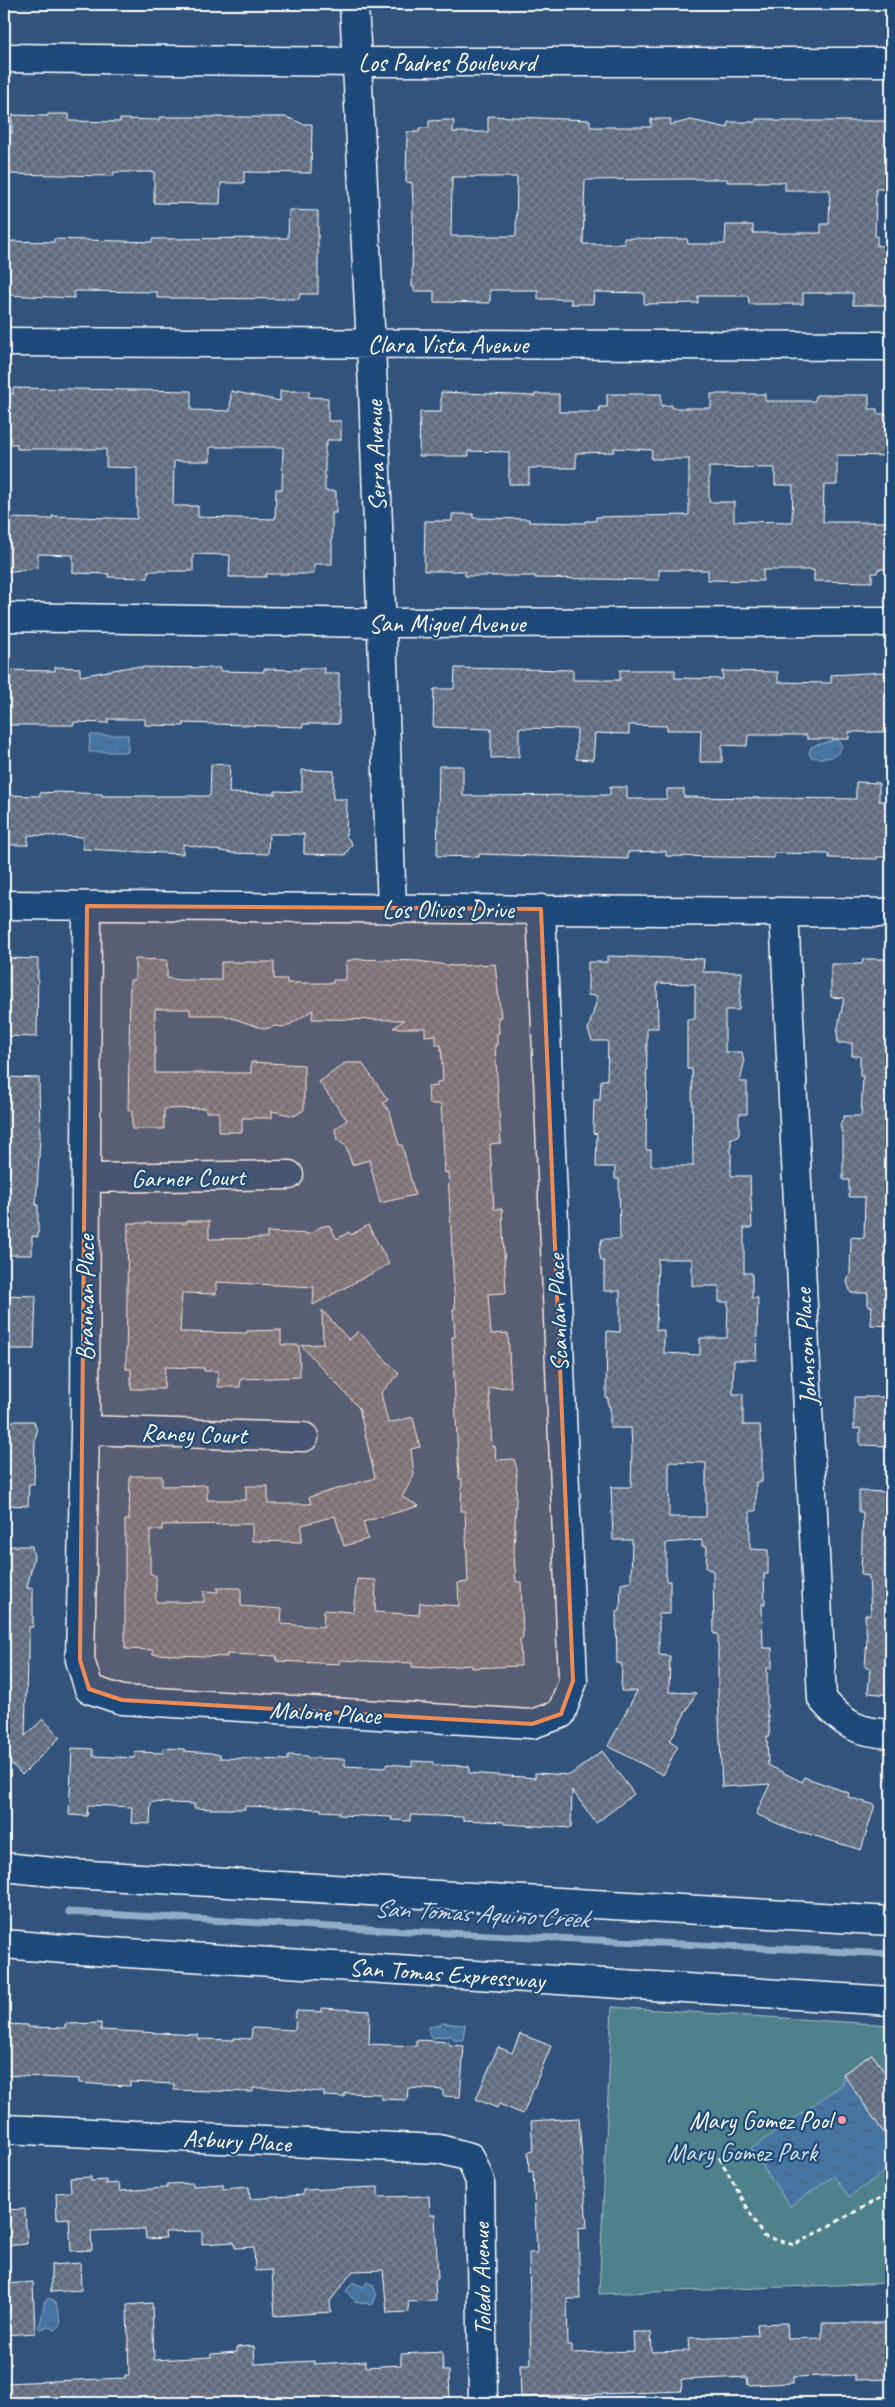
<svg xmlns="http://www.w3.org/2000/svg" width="895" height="2407" viewBox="0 0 895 2407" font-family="Caveat,sans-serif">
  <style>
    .green { fill: #50818c; stroke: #a8c0c6 }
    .water { fill: url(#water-ripples); stroke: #90acc7 }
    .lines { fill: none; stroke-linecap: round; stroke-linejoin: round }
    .stream { stroke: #90acc7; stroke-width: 7 }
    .building { fill: url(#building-cross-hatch); stroke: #fff; fill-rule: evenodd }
    .minor-casing { stroke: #fff; stroke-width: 31 }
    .highway-casing { stroke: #fff; stroke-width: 31 }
    .path { stroke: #fff; stroke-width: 3; stroke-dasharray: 5 4; stroke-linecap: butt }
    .minor { stroke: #1f4a7a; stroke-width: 28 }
    .highway { stroke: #1f4a7a; stroke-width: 28 }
    .marked { fill: #ef8b55; fill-opacity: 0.2; stroke: #ef8b55; stroke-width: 4; stroke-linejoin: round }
    .poi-dot { fill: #ff9aa2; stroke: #1f4a7a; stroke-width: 2 }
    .labels { text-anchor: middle; stroke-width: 4.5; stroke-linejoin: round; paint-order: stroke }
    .street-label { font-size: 25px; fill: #fff; stroke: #1f4a7a }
    .poi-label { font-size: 25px; fill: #fff; stroke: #1f4a7a; text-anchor: end }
    .park-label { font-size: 25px; fill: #d3e0e2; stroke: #1f4a7a }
    .water-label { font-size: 26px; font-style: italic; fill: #d1dce8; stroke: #1f4a7a }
  </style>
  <defs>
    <pattern id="water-ripples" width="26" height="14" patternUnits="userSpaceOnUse" patternTransform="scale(1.25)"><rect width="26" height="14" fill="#4674a2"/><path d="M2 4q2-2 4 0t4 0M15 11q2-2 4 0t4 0" fill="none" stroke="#495e73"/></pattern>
    <pattern id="building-cross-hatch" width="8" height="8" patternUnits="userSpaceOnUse" patternTransform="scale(1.25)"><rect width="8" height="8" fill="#606c80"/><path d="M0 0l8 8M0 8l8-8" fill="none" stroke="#788293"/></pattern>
  </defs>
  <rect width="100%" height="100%" fill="#32547c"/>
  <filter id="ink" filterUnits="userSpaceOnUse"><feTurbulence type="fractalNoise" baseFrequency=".02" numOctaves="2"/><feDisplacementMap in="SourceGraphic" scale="10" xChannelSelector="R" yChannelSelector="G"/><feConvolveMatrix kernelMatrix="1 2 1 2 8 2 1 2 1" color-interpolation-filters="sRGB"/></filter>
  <g filter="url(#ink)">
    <!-- green -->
    <path class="green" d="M612,2007L891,2025V2283L599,2294Z"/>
    <!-- water -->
    <path class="water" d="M90,735H128V752H89Z
      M837,739L842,744C839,760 825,759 811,757L809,753L811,747C817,744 828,743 837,739Z
      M442,2023L465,2025L463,2040H455L450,2035L447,2038L445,2036L433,2038L429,2034V2027L440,2025Z
      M868,2057L891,2091V2167L849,2197L834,2176L790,2206L751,2149L843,2084V2074Z
      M353,2282L363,2287L367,2282L373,2285L376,2293L372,2305L355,2301L346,2291Z
      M49,2298C59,2302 57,2313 61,2322L56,2330L48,2327L40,2329L38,2327C43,2318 42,2310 45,2301Z"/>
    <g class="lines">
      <!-- stream -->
      <path class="stream" d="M69,1912L385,1930L891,1954"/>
    </g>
    <!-- building -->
    <path class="building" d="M48,114H69V121L120,122V119L159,120V117H286L303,124H312L311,173L244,172V183H221L220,204L154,203V172H114V176L4,174V133H12V115L48,116Z
      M488,116L590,120V127H651V119H671L670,125L691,120L728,128V122H756V119H774V121H891V189H876L875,236H877V246L891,245V305H853V293H803V304H749L748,296H698V303L644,304V293L594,292L593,304H571V299H538V290H490V303L434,302V291H414V287H412L413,203L412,183L406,182L407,132H419V128H429V121L447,120L454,121L453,132H488ZM452,177H517L516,236H451ZM689,179H727V182H785V190H830L829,224H821V233H753V225H726L725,244H688L687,239L624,238V244H583L585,180Z
      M289,210L318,211V294H300L299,299L157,298V292L74,291V298L4,295V241L54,242V239L152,242V239L288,238Z
      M13,388L191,391V410L230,411L231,391L280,401V391H309V397L328,398V421H341V440H327V445H325V491H336V513H332V564H314V574H266V577H229L230,555L193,554V571H148V578L108,577L109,574L73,573V555L38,554V568L4,572V518L52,519V516L137,519V468L106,467V449H17V444H4V394H13ZM212,447H283L282,489H276L275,519L198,517V506H173L174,461H210V448Z
      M441,392L535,396V394H559V412H600L599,407H607V394H661V406L672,405V408H711V394H765V401H815L816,395H869V409H877V414H891V456L837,455V485H824L823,522H891V569H878L877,573H872V582L814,581V570H763V581L708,580V570H659V580L535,578V576H465V571H424L425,521H452V514H473V518L529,519V522L585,523V521H596V517L689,515V459H651L652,450L614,448V452L576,453V468H529V484H509V452L468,451L469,456H419L420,412H441ZM709,467L775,468V485H793L792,522L734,521V502H709Z
      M55,667L80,668V676L130,667L220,668V671L264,672V669L300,670V668H324V673H339V724H303V727L184,723V726L145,725V719H108V723L74,722V725H4V670L55,671Z
      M455,668L573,670V680H620V670H675V678L723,679L722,671L778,672V682L831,683V675L885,672V681H891V732H849V739H807V735H748L747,746L722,745V762H700L701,730H667V726L629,725V734L595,733L593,760L576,759L577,729L519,728V757L491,758V729L433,727L434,689H454Z
      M211,764L230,765L229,793L275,794V791L302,792V770L334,771L333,799H347L346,836L352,844L345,855L304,854V834H269L268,854L232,853L183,844V854L83,849V837L28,835V845H4V795L40,796V793L58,792L102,794V796H210Z
      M439,766H463V796L610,795V787H627V799H667V789H684V797L856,799V782L879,783V801H891V852L890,857H877V859L829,858V854L774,853V858L666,856V851L628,852V859L479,854V857L437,856Z
      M607,956L704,959L703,972H742L739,1010H725V1052H742L744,1063L740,1082H747V1114H739V1134L737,1138H731V1176H750L752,1228H744V1273H752V1298H758L756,1360H734L733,1394H743V1425H760L762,1446V1482H756V1511H750V1549L768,1550V1574H764L765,1604H762L763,1648H772V1668H767V1716L768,1715L770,1736H767L768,1765L802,1782L804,1777L849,1793L848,1797L875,1805L861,1850L802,1832L801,1834L756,1814L770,1784L722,1787L718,1695V1634H714L713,1571L706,1568L707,1546H702V1540L666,1543V1581H670V1614H659V1655L670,1656L669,1692L696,1693L670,1741L678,1746L663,1775L608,1746L637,1691H621L622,1664L617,1663L616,1611H620L621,1584L631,1582L632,1540H613L611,1487H631L632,1448L631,1428H610V1406H608V1398H606L607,1331L620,1332V1291H604V1261H601L599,1250L602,1239H620L619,1179H615V1167H596L597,1134L593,1133L594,1100H600L601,1080H607L608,1041H592L588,1030L598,996L588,995V962H607ZM657,983L695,984V1019H687V1069H692L693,1166H651V1150H646L647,1028H658ZM658,1259H692V1286H719V1302H728L727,1338H700V1355L664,1353V1330H656ZM669,1462L706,1463V1517H669Z
      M4,958L38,959L37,1037L4,1036Z
      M135,959L167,960V978L180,980H221V962H274V979H287V983H333V980H346V961L357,959L418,961L454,966L495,964L501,1017H498L499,1033H497V1045H495L501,1143L490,1144L494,1209H502L506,1293L488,1294L491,1334L508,1333L511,1387L489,1388L492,1447L495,1446L496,1460L514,1459L517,1469L514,1554L516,1582H521L523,1639H520L521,1666L472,1668V1665L432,1668L412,1667V1663L340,1660V1664L276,1661L277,1656L227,1654V1657L153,1654V1650L125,1649V1520H129L130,1476H162V1486L207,1485V1500H246V1486H268V1504H311L309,1497L375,1478L359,1408L301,1345L323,1344L322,1310L349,1340L358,1331L399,1374L381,1393L388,1423L413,1417L420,1447L411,1449L414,1475L402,1497L419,1506L363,1522L368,1539L344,1546L335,1516L302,1525L301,1542L252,1541V1524L162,1525V1530H150V1573L156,1576V1602H204V1591L218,1592L217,1588H241V1606L282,1609L281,1624L323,1627L324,1610L353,1612L357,1579L376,1580L375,1612L419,1615L420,1603L459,1606L458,1583L468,1582L465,1511H461L462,1479H459L452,1337H455L453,1309H455L448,1172L445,1173L441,1104H429L428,1087L437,1086V1082L443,1081L441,1045H436V1035L425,1036V1028H393L404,1020L312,1019L313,1010L286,1027L275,1026L265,1029L223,1015H190V1009H155V1073H251V1062L304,1065V1110L294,1116L272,1111V1118H242V1132H219V1112H206V1108L164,1109V1129H132V1110H128L129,1058L130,980H135Z
      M863,959H891V1326L871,1325L872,1306H868V1293H851L847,1282L850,1274L851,1237L864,1238L865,1197H849V1180H843V1136L840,1126L844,1116H861L863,1076H860V1056H852V1043H838L837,1032L844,998L831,997V964H862Z
      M345,1063H362L388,1100L383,1103L390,1112L399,1145H402L415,1195L380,1203L369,1160L352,1165L346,1146L337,1140L335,1129L347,1120L319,1082Z
      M4,1077L39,1078L40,1139L36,1205H38V1237L32,1236V1255H4Z
      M187,1221H209V1239L267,1238V1232L311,1234L320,1227L329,1225L337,1239L349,1232L351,1235L368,1225L389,1264L313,1305L314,1287L216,1282V1294L182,1293L180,1332L247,1333V1331L281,1330V1345H299L300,1377L241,1379L240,1387H218V1371H204V1368L165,1367L164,1389H131V1369H126L128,1223H187Z
      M4,1295L36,1296L34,1349H4Z
      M854,1397H891V1446L860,1445V1428L854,1429Z
      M4,1421H34L37,1432L35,1439L34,1484H29L28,1506L4,1505Z
      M859,1491L891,1492V1695L868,1693L870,1667H865L867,1639L865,1615H871L869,1576L861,1575L863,1512H859Z
      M4,1546H32L34,1557L27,1588H33V1627H29V1660H27L25,1736L43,1719L60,1737L22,1775L4,1756Z
      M72,1748L93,1749V1756L134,1758L135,1752L163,1753V1748L184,1749V1751L211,1753L220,1755V1758L288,1760V1755L307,1756L308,1758L345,1759V1766L385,1768L388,1764L412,1766V1761L433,1762V1765L469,1766V1773L535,1778V1773L570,1775L602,1751L634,1794L596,1823L572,1790L571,1828L504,1824V1822L463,1820V1817L410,1815V1821L391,1820L392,1817L339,1815V1812L321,1811V1809L245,1806V1809H213L194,1808V1804L151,1802L150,1824L131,1823L132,1807L88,1805L87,1816L69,1815Z
      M322,2008L370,2011L369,2044L416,2046V2040L449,2042V2045L464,2046L460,2097L443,2096V2090L408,2088L407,2100L381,2099V2094L345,2093V2097L324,2096V2092L273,2088H253V2092L174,2090V2084L130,2082V2086L109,2085L79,2083V2079L4,2075L6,2024L28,2025V2027L65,2028V2024L101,2023V2030L198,2035V2039L234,2040V2038L251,2039L252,2028L295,2030L296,2011L322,2012Z
      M520,2034L551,2046L523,2114L499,2104L497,2108L476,2099L498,2047L512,2053Z
      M872,2054L891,2081V2143L843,2074Z
      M579,2118L587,2227L578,2228L580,2299H567L568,2345H572V2353L634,2351L633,2332H651L652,2352L689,2351L688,2338L758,2335L757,2324L787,2323L788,2339L822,2338V2323H891V2379L855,2380V2375L793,2377V2383L748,2385L747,2377L681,2380L682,2391L521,2397L520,2365H531L529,2253H537L533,2171L529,2172L528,2152L533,2151L531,2121Z
      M91,2177V2181L106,2180V2184L119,2183L120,2191L167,2188V2184L193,2183V2186L223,2184V2189L249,2187L250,2199L303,2195V2190L378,2187V2197L429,2196L430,2215H435L438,2279H435L436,2301L408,2302L409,2312L387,2313L383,2270L353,2271L330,2301L331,2312L275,2316L272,2270L255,2271L254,2247L235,2248L234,2242L202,2244V2231L165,2232L166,2238L146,2239L145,2229L91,2231L92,2250L71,2251L69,2218L57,2219L56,2193L71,2192L70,2178Z
      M25,2209L27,2244L4,2246V2210Z
      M80,2263L81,2290L51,2292V2265Z
      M33,2282L35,2333L4,2335V2284Z
      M152,2303L154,2360L211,2357V2354L237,2352V2347L254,2346L255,2364L314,2361V2364L365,2361V2367L401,2365V2354L442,2352L443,2371H449L450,2403H4V2383L125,2378V2375H129L127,2305Z"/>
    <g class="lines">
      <!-- minor casing -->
      <g class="minor-casing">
        <path id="minor" d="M354,4L373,388L392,909
          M4,58L357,62H891
          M4,342L891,346
          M4,617L381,623L891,622
          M4,905L891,913
          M87,906L85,1430L80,1660L89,1689L122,1700L532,1724L561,1714L573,1681L541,909
          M784,913L822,1699C844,1725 857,1732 891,1734
          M86,1178L289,1175
          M85,1430L304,1437
          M4,2129L439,2149L470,2157L480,2181L483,2403"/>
      </g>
      <!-- highway casing -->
      <g class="highway-casing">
        <path id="highway" d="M4,1867L72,1874L891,1921
          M4,1944L64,1949L891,2001"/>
      </g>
      <!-- path -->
      <path class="path" d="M719,2157L763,2236L794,2245L891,2192"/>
      <!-- minor -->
      <use href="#minor" class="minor"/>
      <!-- highway -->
      <use href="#highway" class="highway"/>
    </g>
  </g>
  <!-- marked area -->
  <path class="marked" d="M87,906L541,909L573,1681L561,1714L532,1724L122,1700L89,1689L80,1660Z"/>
  <!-- markers -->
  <circle class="poi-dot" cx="842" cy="2120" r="5"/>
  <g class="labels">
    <!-- street labels -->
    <g class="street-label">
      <text x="447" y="71">Los Padres Boulevard</text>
      <text x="448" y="353">Clara Vista Avenue</text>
      <text transform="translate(375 456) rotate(-92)" y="9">Serra Avenue</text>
      <text x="447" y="632">San Miguel Avenue</text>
      <text x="448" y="918">Los Olivos Drive</text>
      <text transform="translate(188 1177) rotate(-1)" y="9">Garner Court</text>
      <text transform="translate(85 1298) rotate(-90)" y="9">Brannan Place</text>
      <text transform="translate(557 1313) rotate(-92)" y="9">Scanlan Place</text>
      <text transform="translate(805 1347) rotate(-93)" y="9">Johnson Place</text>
      <text transform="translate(194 1433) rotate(2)" y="9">Raney Court</text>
      <text transform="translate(325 1712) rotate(3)" y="9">Malone Place</text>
      <text transform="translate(447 1973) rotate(4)" y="9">San Tomas Expressway</text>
      <text transform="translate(237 2140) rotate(3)" y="9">Asbury Place</text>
      <text transform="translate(481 2279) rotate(-91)" y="9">Toledo Avenue</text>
    </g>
    <!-- poi labels -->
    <g class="poi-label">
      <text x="832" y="2129">Mary Gomez Pool</text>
    </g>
    <!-- park labels -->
    <g class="park-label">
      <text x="742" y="2161">Mary Gomez Park</text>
    </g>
    <!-- water labels -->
    <g class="water-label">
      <text transform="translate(481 1913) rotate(3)" y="9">San Tomas Aquino Creek</text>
    </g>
  </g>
  <!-- margin -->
  <rect width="895" height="2407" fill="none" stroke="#1f4a7a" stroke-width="20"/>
  <rect x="10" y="10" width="875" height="2387" fill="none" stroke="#fff" stroke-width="2" filter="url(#ink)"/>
</svg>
